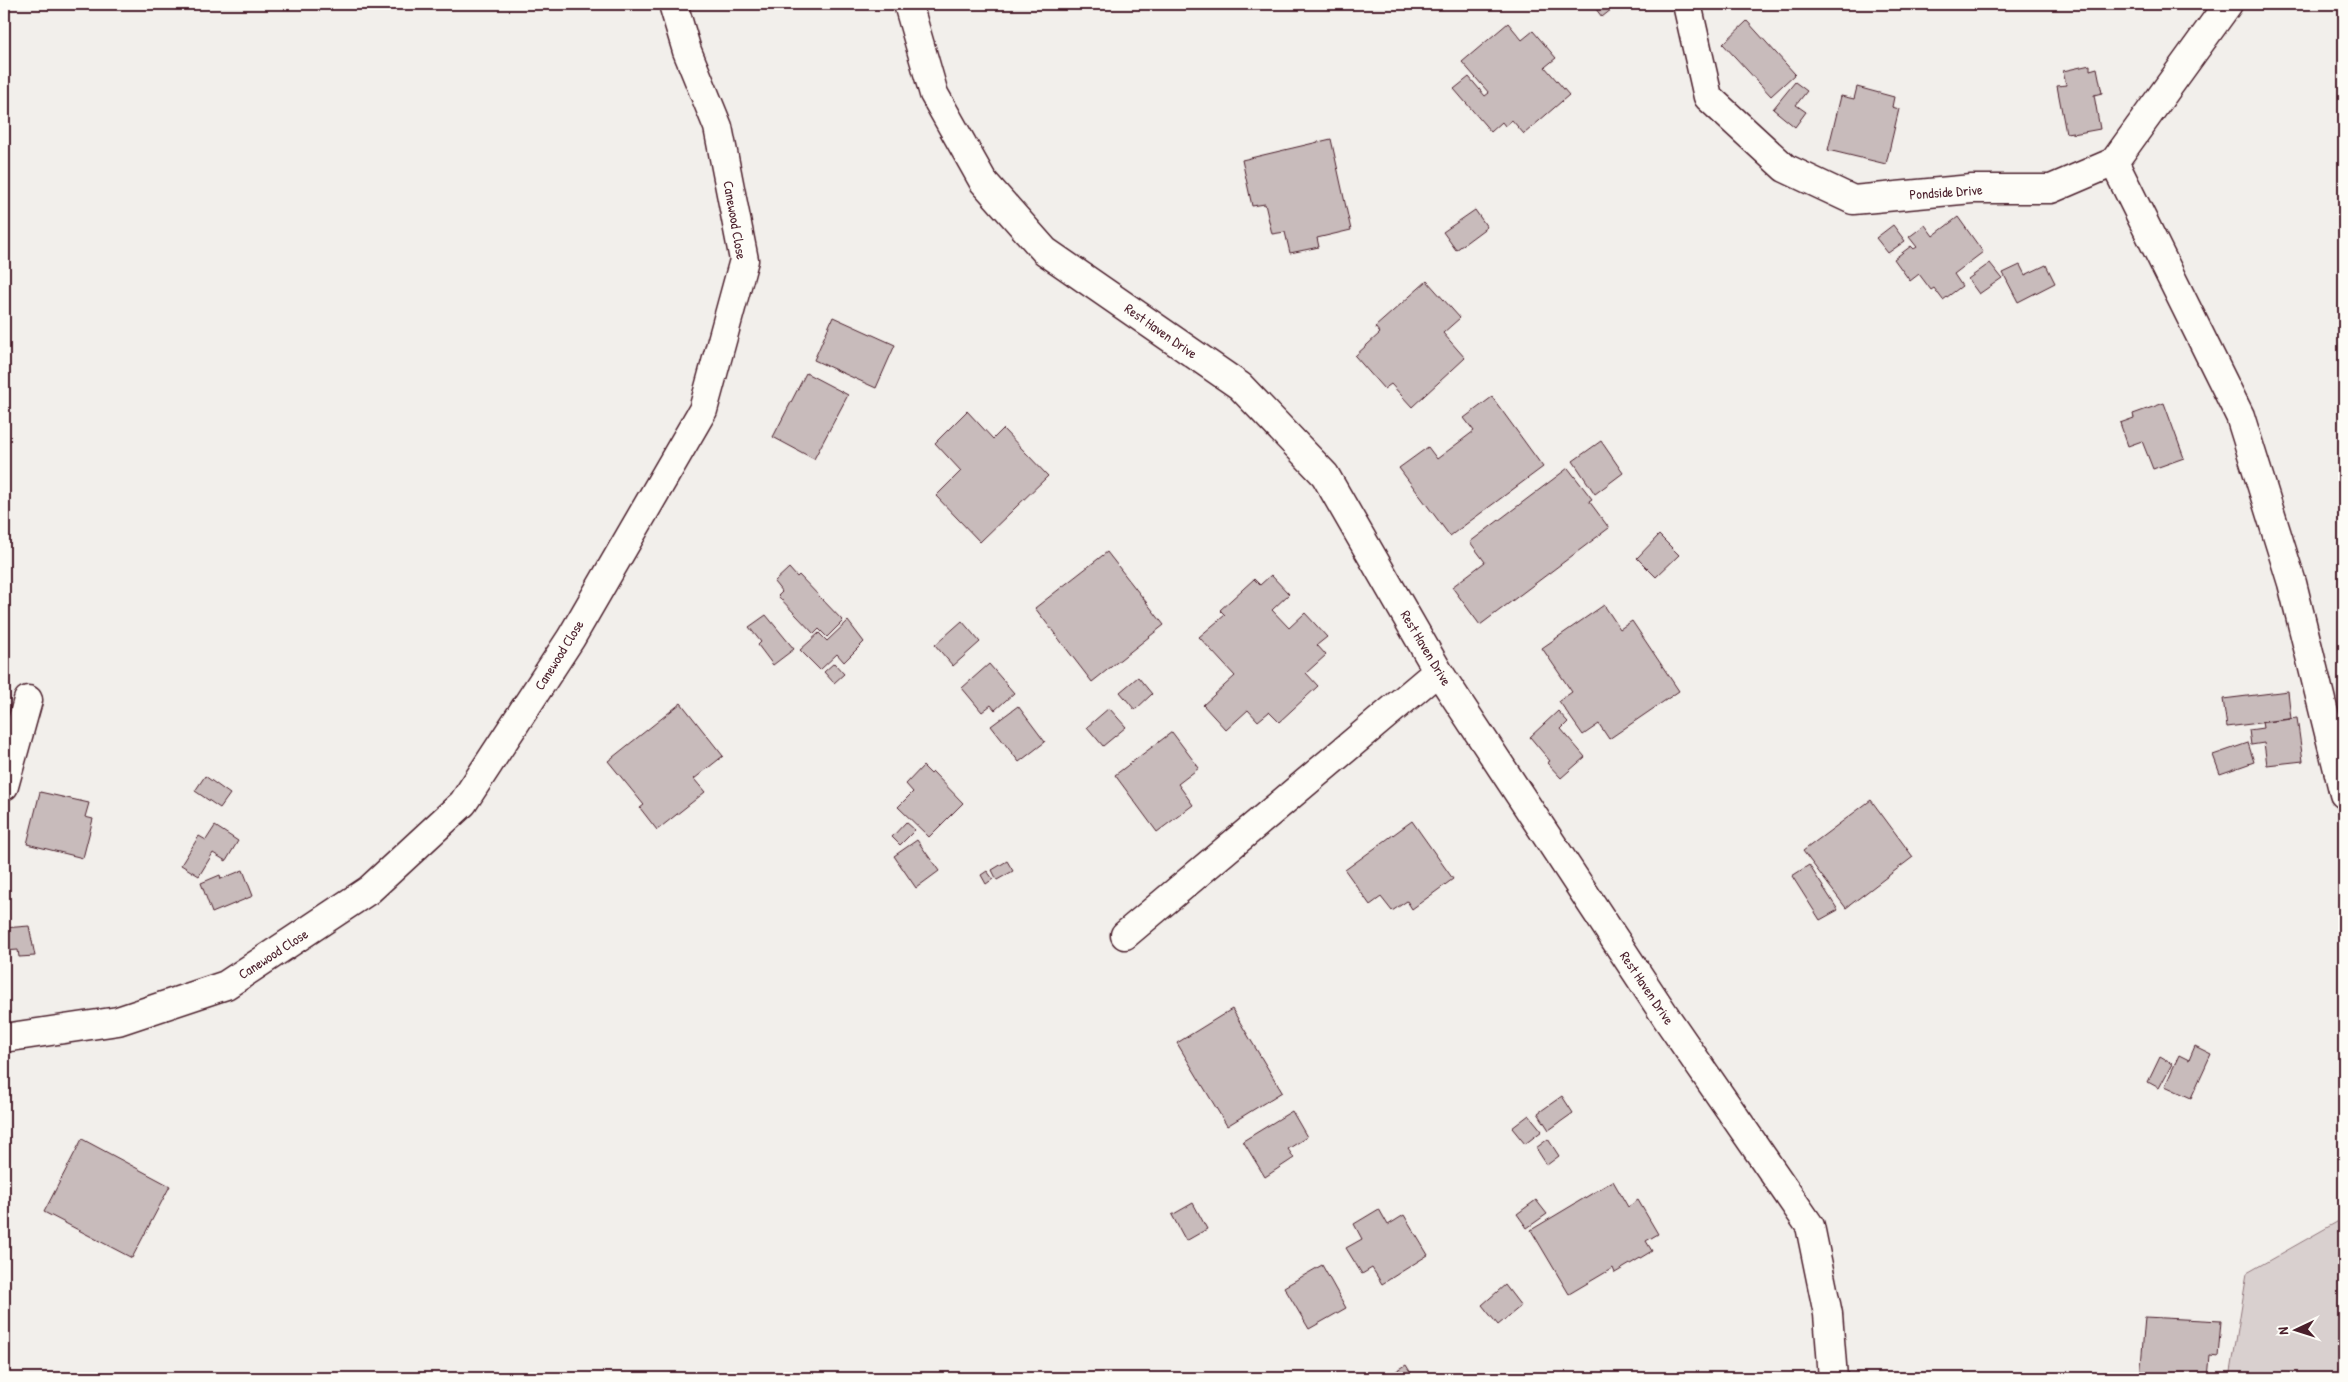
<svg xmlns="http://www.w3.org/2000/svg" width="2348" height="1382" viewBox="0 0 2348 1382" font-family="'Patrick Hand',sans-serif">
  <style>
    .pitch { fill: #d9d0cf; stroke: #92787d }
    .building { fill: #c8bbbb; stroke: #4a1f2b }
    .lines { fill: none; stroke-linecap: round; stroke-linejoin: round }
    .street-casing { stroke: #4a1f2b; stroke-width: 31 }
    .street { stroke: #fdfcf7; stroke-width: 28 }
    .labels { text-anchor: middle; stroke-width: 4.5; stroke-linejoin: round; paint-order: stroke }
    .street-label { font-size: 14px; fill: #4a1f2b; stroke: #fdfcf7 }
  </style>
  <rect width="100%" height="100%" fill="#f2efeb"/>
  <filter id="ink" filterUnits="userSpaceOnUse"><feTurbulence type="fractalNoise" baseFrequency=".02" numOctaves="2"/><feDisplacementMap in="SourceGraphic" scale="10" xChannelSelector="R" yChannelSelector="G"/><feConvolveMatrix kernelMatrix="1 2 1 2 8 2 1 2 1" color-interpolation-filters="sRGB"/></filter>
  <g filter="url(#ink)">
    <!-- pitch -->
    <path class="pitch" d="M2344,1218V1378H2230L2247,1273Z"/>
    <!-- building -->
    <path class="building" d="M1592,4H1630L1621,11L1617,5L1602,17Z
      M1747,21L1795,74L1771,96L1723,44Z
      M1508,23L1522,40L1533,31L1556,58L1545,67L1569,95L1524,134L1512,120L1505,126L1502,122L1491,132L1454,89L1469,77L1485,96L1489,93L1462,62Z
      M2090,65V70L2097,68L2102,93L2094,95L2100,129L2073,134V132L2066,133L2057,86L2066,85L2063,71Z
      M1795,82L1807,91L1796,105L1806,112L1795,127L1773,109Z
      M1857,87L1894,97L1892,107L1899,109L1886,164L1828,150L1841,96L1854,99Z
      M1331,139L1351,230L1317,238L1319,247L1290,253L1285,232L1272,234L1265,204L1252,206L1242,160Z
      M1475,210L1487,227L1456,250L1443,232Z
      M1958,217L1983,252L1954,274L1962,286L1943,300L1934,288L1931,290L1919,274L1910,281L1894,259L1911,246L1914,249L1917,247L1909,237L1925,225L1933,236Z
      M1893,225L1905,241L1888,253L1876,238Z
      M1990,263L2002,278L1979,294L1968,279Z
      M2020,265L2025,275L2046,265L2055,283L2018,302L2003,273Z
      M1427,281L1460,318L1443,333L1465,358L1412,407L1391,384L1384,389L1355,356L1380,333L1375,327Z
      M833,317L895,345L876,388L814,360Z
      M806,373L848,395L814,459L773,437Z
      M1492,397L1543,467L1450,536L1399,468L1428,447L1437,459L1474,431L1464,418Z
      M2164,403L2184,458L2153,469L2142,441L2128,446L2120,423L2134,418L2133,414Z
      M967,411L993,439L1003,429L1048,476L980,542L936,496L961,471L935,443Z
      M1601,441L1623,473L1595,494L1573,461Z
      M1568,468L1592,499L1589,501L1609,528L1480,625L1452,587L1485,562L1470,542Z
      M1659,535L1679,555L1656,577L1637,558Z
      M1107,552L1164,625L1092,682L1035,608Z
      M789,568L797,577L799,575L843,621L827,637L819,629L814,634L778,596L782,592L774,582Z
      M1271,575L1289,594L1272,610L1289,628L1305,613L1327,637L1317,645L1326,655L1306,673L1318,686L1279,722L1269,712L1258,721L1248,710L1226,730L1203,705L1235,676L1199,637L1225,615L1220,610L1254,579L1260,585Z
      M1604,605L1620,629L1632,621L1679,691L1609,739L1599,724L1583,735L1559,701L1572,692L1542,648Z
      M766,615L794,649L773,665L758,645L761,642L749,627Z
      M848,621L864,642L844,662L837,654L820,670L800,650L819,633L827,641Z
      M962,621L980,642L953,666L935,645Z
      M834,663L844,674L834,683L824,672Z
      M989,664L1014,693L995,710L991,705L982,712L962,688Z
      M1138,677L1152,694L1135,710L1120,692Z
      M2288,691L2291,719L2227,727L2223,699Z
      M681,703L723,756L694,779L705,792L657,830L640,808L644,805L608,761Z
      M1018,706L1045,742L1019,762L991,726Z
      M1109,708L1126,727L1103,746L1087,727Z
      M1558,711L1568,722L1561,729L1585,757L1561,778L1547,763L1550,761L1530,737Z
      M2297,718L2303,761L2267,765L2264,743L2251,745L2249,730L2263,728L2262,722Z
      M1172,732L1199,768L1178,784L1193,805L1157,832L1115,775Z
      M2248,743L2254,762L2220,774L2213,755Z
      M923,766L931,774L933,772L963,803L929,837L898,807L913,792L906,784Z
      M205,776L230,794L220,808L195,791Z
      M40,792L89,803L85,817L93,819L83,858L27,844Z
      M1871,800L1913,857L1846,908L1803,851Z
      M1412,821L1453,879L1412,909L1407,901L1392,911L1381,897L1370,905L1345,870Z
      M906,822L915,830L900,845L892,837Z
      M215,826L238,841L226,861L213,853L199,876L181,865L199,836L206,840Z
      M917,840L939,871L916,888L894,856Z
      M1007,861L1013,871L997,880L992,870Z
      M1809,865L1838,910L1820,920L1792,876Z
      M243,870L253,896L212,913L201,883L220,875L221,879Z
      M987,871L993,879L986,884L981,875Z
      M29,926L35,956L19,957L18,950L4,951V928Z
      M1232,1009L1282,1092L1227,1126L1177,1043Z
      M2195,1046L2211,1054L2191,1098L2165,1086L2179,1055L2189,1060Z
      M2160,1057L2172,1064L2159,1088L2148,1082Z
      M1562,1096L1573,1113L1549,1130L1538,1113Z
      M1292,1111L1307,1137L1288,1149L1294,1158L1265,1177L1243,1141Z
      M1529,1115L1542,1131L1525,1144L1512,1128Z
      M82,1139L170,1186L132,1258L44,1212Z
      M1548,1139L1559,1156L1547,1165L1536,1148Z
      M1613,1181L1628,1207L1638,1200L1658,1234L1646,1241L1652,1251L1615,1273L1613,1268L1569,1294L1531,1230Z
      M1536,1200L1547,1214L1527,1228L1517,1214Z
      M1193,1203L1207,1229L1186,1241L1172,1215Z
      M1379,1209L1388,1225L1404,1215L1428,1255L1382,1284L1372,1268L1362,1274L1346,1248L1362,1239L1354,1224Z
      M1322,1265L1346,1308L1309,1329L1284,1287Z
      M1505,1285L1521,1306L1498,1325L1482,1305Z
      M2145,1317L2221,1321L2218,1357L2210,1356L2208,1378H2140Z
      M1406,1365L1414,1378H1385Z"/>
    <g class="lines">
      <!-- street casing -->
      <g class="street-casing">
        <path id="street" d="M908,4L934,94L983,181L1045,251L1240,386L1325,475L1438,671L1668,1020L1810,1226L1828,1314L1833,1378
          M1687,4L1708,97L1785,168L1853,200L1972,189H2051L2114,162L2228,4
          M2114,162L2240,416L2292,583L2344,794
          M4,786L28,700
          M1125,935L1438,671
          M4,1038L118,1021L226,985L369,890L463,803L571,638L703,410L744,260L718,127L687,51L673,4"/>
      </g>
      <!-- street -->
      <use href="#street" class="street"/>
    </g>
  </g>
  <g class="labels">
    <!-- street labels -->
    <g class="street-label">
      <text transform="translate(1946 192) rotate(-4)" y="5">Pondside Drive</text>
      <text transform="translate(735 220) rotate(80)" y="5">Canewood Close</text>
      <text transform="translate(1161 331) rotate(35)" y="5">Rest Haven Drive</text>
      <text transform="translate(1426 648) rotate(59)" y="5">Rest Haven Drive</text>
      <text transform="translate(559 655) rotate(-58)" y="5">Canewood Close</text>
      <text transform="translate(273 954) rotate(-33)" y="5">Canewood Close</text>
      <text transform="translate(1647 988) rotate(56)" y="5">Rest Haven Drive</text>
    </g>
  </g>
  <!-- margin -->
  <rect width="2348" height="1382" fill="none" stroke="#fdfcf7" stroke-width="20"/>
  <rect x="10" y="10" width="2328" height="1362" fill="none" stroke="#4a1f2b" stroke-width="2" filter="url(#ink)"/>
  <!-- north arrow -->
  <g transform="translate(2296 1330) rotate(266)" stroke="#fdfcf7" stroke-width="4" paint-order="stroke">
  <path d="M0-4L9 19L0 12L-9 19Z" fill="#4a1f2b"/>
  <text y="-8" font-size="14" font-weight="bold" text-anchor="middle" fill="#4a1f2b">N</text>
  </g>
</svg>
